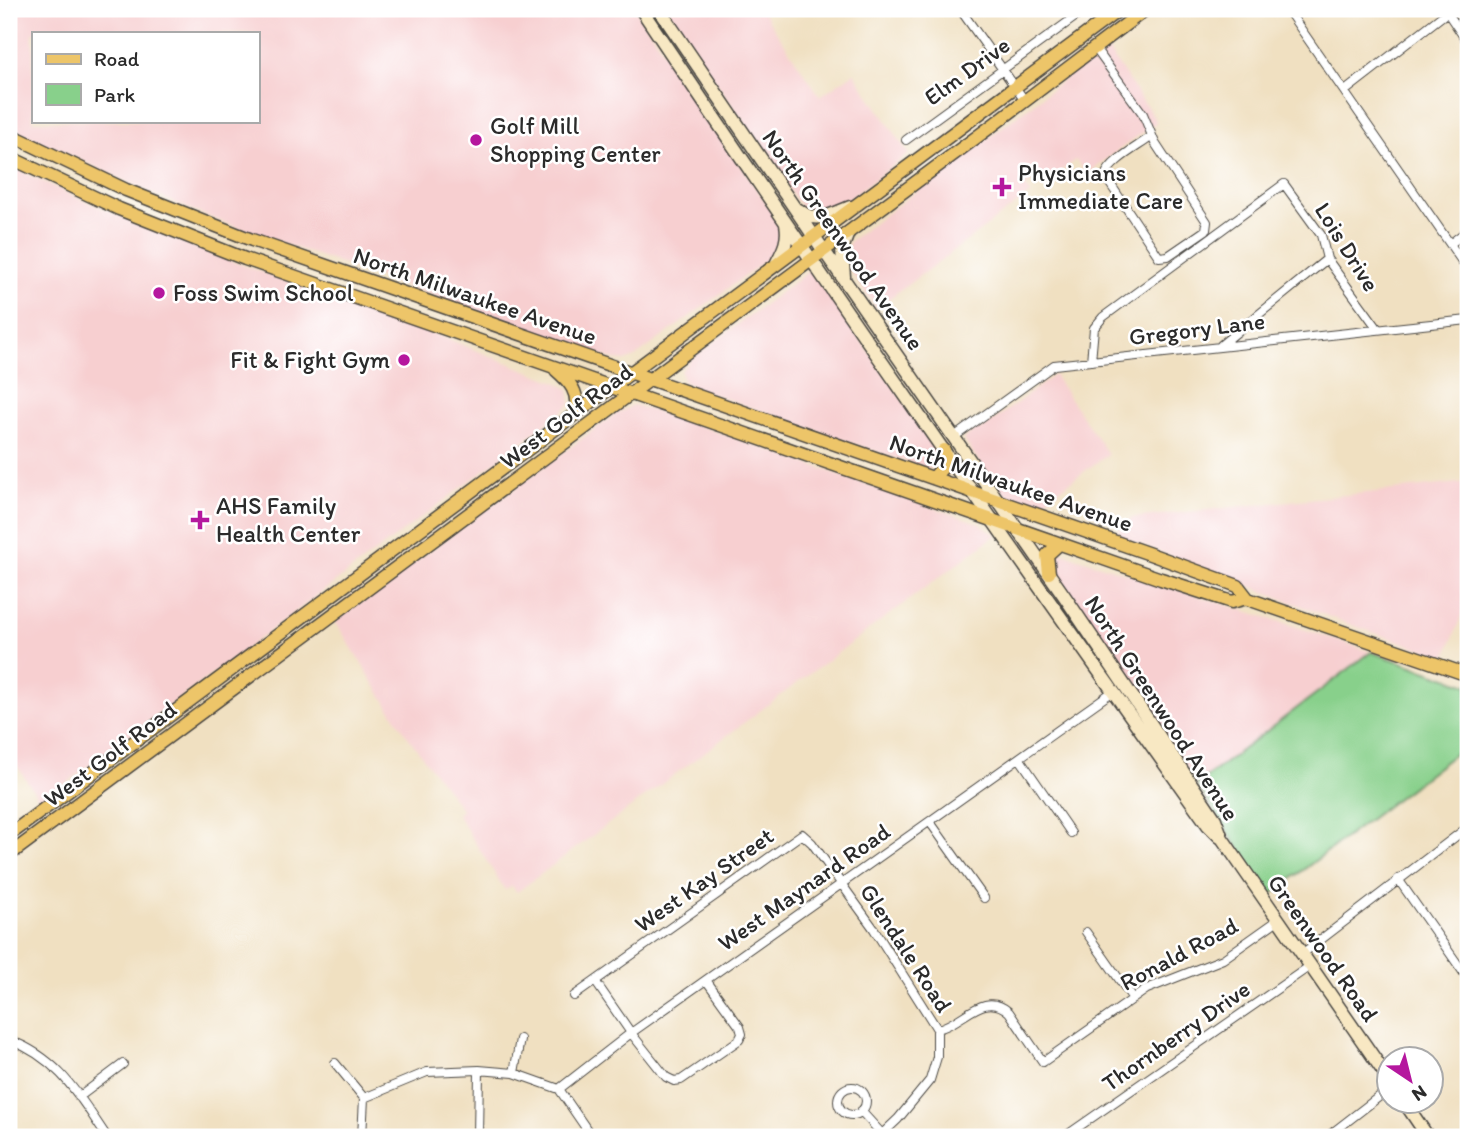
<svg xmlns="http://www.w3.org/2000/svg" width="1477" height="1146" viewBox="0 0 1477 1146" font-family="Itim,sans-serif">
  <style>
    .built { fill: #f7cfd0; fill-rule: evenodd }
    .green { fill: #88d08b; stroke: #5a7e5b; stroke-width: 2 }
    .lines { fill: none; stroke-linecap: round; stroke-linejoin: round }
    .minor-casing { stroke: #494642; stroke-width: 10 }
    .secondary-casing { stroke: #494642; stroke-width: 15 }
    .primary-casing { stroke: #494642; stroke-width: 15 }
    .minor { stroke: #fff; stroke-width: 8 }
    .secondary { stroke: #f8e8c3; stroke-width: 12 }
    .primary { stroke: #edc569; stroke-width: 12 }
    .poi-dot { fill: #b5179e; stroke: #fff; stroke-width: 2.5 }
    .labels { text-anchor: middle; stroke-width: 5; stroke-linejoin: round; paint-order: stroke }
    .street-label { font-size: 24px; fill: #2b2b2b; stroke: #fff }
    .poi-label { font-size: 24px; fill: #2b2b2b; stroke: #fff; text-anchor: start }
  </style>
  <rect width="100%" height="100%" fill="#fff"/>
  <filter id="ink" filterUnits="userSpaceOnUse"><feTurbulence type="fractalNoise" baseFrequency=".0143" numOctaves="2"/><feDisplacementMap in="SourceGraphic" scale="14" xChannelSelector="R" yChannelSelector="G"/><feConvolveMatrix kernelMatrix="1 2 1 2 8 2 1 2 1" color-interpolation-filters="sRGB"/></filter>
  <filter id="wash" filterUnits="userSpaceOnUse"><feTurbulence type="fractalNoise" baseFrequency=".00686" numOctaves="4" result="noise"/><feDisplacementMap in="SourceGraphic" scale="28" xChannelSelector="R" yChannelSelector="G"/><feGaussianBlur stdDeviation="1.57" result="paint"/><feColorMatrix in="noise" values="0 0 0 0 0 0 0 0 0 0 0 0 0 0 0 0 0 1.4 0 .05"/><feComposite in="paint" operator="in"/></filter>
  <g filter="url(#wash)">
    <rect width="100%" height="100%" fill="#f0e0c1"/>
    <!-- built -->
    <path class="built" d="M9,9H635L782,226L784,232L776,253L635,357L625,361L615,360L214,219L151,193L9,127ZM33,33H257V121H33Z
      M666,9H761L820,96L854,73L909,154L830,213L804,211Z
      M1106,47L1157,122L1086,174L1076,160L1041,186L1036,178L1025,187L1030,194L879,306H875L848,268L844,257L850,241L1013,119Z
      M9,165L76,197L201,250L440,336L556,382L569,389L571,403L563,411L409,527L41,802L9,754Z
      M809,271H812L940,452L941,462L936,467L929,469L900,460L696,388L683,381L681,371L690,360Z
      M1054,375L1108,454L1036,507L1009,497L998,489L963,439L978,427L981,430Z
      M633,405L671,416L981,524L996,535L517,892L512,886L505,890L457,814L462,810L405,733L335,621L614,415Z
      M1468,482V598L1446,657L1351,625L1116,535L1121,525L1132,518Z
      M1059,552L1341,641L1371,652L1197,784L1052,568V558Z"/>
    <!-- green -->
    <path class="green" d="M1371,652L1468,685V744L1269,896L1197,784Z"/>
  </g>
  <g filter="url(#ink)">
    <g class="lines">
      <!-- minor casing -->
      <g class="minor-casing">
        <path id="minor" d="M960,9L1025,101
          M1287,9L1468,270
          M1445,9L1468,43
          M1095,48L1143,114L1155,143L1207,222L1206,230L1168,256L1159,257L1105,176C1111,160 1138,147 1152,136
          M1345,91L1451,9
          M906,140L1086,9
          M1450,244L1468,230
          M1221,345L1327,259
          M1091,361L1094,328L1103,317L1284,184L1321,235L1327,259L1378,329
          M954,437L1054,365L1468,320
          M1020,759L1071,833
          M930,822L984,898
          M1398,879L1468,979
          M1086,932L1133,999
          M1302,954L1468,827
          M595,981L631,1033L666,1077L674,1081L681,1080L739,1040L742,1034L740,1027L706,980
          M574,996L802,834L812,843L874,929L937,1029V1057L930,1080L898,1119L879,1137
          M937,1029C963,1024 983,989 1009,1012L1043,1062L1147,989L1223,959L1278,920
          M9,1040C59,1058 79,1096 107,1137
          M335,1063L364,1098L362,1137
          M514,1073L520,1039
          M838 1101a14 14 0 1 1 28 0a14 14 0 1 1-28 0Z
          M559,1089L631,1033L1112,692
          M559,1089L592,1137
          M79,1097L123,1064
          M364,1098L427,1072L479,1070L514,1073L559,1089
          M861,1111L882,1134
          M478,1137L479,1070
          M1064,1137L1310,966
          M1327,1137L1389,1089"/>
      </g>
      <!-- secondary casing -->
      <g class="secondary-casing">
        <path id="secondary" d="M641,9C825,284 1016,555 1208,825L1220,837
          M659,9L813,235L1065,597L1215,819L1222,838L1390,1081
          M799,210C816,225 832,214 850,207
          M777,262C784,249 789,239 786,224
          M844,277L842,249L848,233
          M1403,1100L1428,1137"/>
      </g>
      <!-- primary casing -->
      <g class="primary-casing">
        <path id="primary" d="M9,134L126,190L252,240L1150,554L1238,586L1248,599L1468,675
          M9,157L119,209L245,259L1161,579L1232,602L1247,598
          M556,370C570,382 580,393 575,412
          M933,478L947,463L944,450
          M1049,573L1047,555L1059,544
          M9,835L1120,9
          M9,855L993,125L1146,9"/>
      </g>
      <!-- minor -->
      <use href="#minor" class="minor"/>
      <!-- secondary -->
      <use href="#secondary" class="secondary"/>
      <!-- primary -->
      <use href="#primary" class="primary"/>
    </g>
  </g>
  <!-- markers -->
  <g class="poi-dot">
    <circle cx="476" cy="140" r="7"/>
    <path d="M998.5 176.5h7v7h7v7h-7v7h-7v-7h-7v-7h7z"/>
    <circle cx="159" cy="293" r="7"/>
    <circle cx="404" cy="360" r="7"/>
    <path d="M196.5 509.5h7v7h7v7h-7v7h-7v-7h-7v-7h7z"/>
  </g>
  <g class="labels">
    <!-- street labels -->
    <g class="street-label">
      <text transform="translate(967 71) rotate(-36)" y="8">Elm Drive</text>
      <text transform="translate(843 240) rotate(55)" y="8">North Greenwood Avenue</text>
      <text transform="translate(1347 247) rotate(58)" y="8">Lois Drive</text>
      <text transform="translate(475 296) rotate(19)" y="8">North Milwaukee Avenue</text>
      <text transform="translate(1197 329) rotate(-7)" y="8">Gregory Lane</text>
      <text transform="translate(566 416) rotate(-37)" y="8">West Golf Road</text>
      <text transform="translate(1011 483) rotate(19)" y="8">North Milwaukee Avenue</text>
      <text transform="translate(1162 708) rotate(57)" y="8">North Greenwood Avenue</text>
      <text transform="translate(110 754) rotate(-37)" y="8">West Golf Road</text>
      <text transform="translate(704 880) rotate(-35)" y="8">West Kay Street</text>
      <text transform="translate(804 887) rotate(-35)" y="8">West Maynard Road</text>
      <text transform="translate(906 948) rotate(57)" y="8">Glendale Road</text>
      <text transform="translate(1323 948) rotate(55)" y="8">Greenwood Road</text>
      <text transform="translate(1179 954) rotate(-28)" y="8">Ronald Road</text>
      <text transform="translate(1176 1036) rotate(-35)" y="8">Thornberry Drive</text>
    </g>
    <!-- poi labels -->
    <g class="poi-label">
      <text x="490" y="134">Golf Mill<tspan x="490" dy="28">Shopping Center</tspan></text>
      <text x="1018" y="181">Physicians<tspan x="1018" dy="28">Immediate Care</tspan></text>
      <text x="173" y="301">Foss Swim School</text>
      <text x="390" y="368" text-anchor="end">Fit &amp; Fight Gym</text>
      <text x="216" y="514">AHS Family<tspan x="216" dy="28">Health Center</tspan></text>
    </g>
  </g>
  <!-- margin -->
  <rect width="1477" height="1146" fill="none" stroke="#fff" stroke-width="35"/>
  <!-- legend -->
  <rect x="32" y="32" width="228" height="91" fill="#ffffff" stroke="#aaaaaa" stroke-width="2"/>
  <rect x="46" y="54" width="35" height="10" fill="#edc569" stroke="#aaaaaa" stroke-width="2"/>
  <text x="94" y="66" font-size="21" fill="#2b2b2b">Road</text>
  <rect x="46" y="84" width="35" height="21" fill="#88d08b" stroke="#aaaaaa" stroke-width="2"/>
  <text x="94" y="102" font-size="21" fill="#2b2b2b">Park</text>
  <!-- north arrow -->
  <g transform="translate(1410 1080) rotate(145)"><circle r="33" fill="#ffffff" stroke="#aaaaaa" stroke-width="2"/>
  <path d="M0-5L12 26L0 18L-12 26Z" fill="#b5179e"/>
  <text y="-10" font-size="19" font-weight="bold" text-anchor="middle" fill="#2b2b2b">N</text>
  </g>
</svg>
